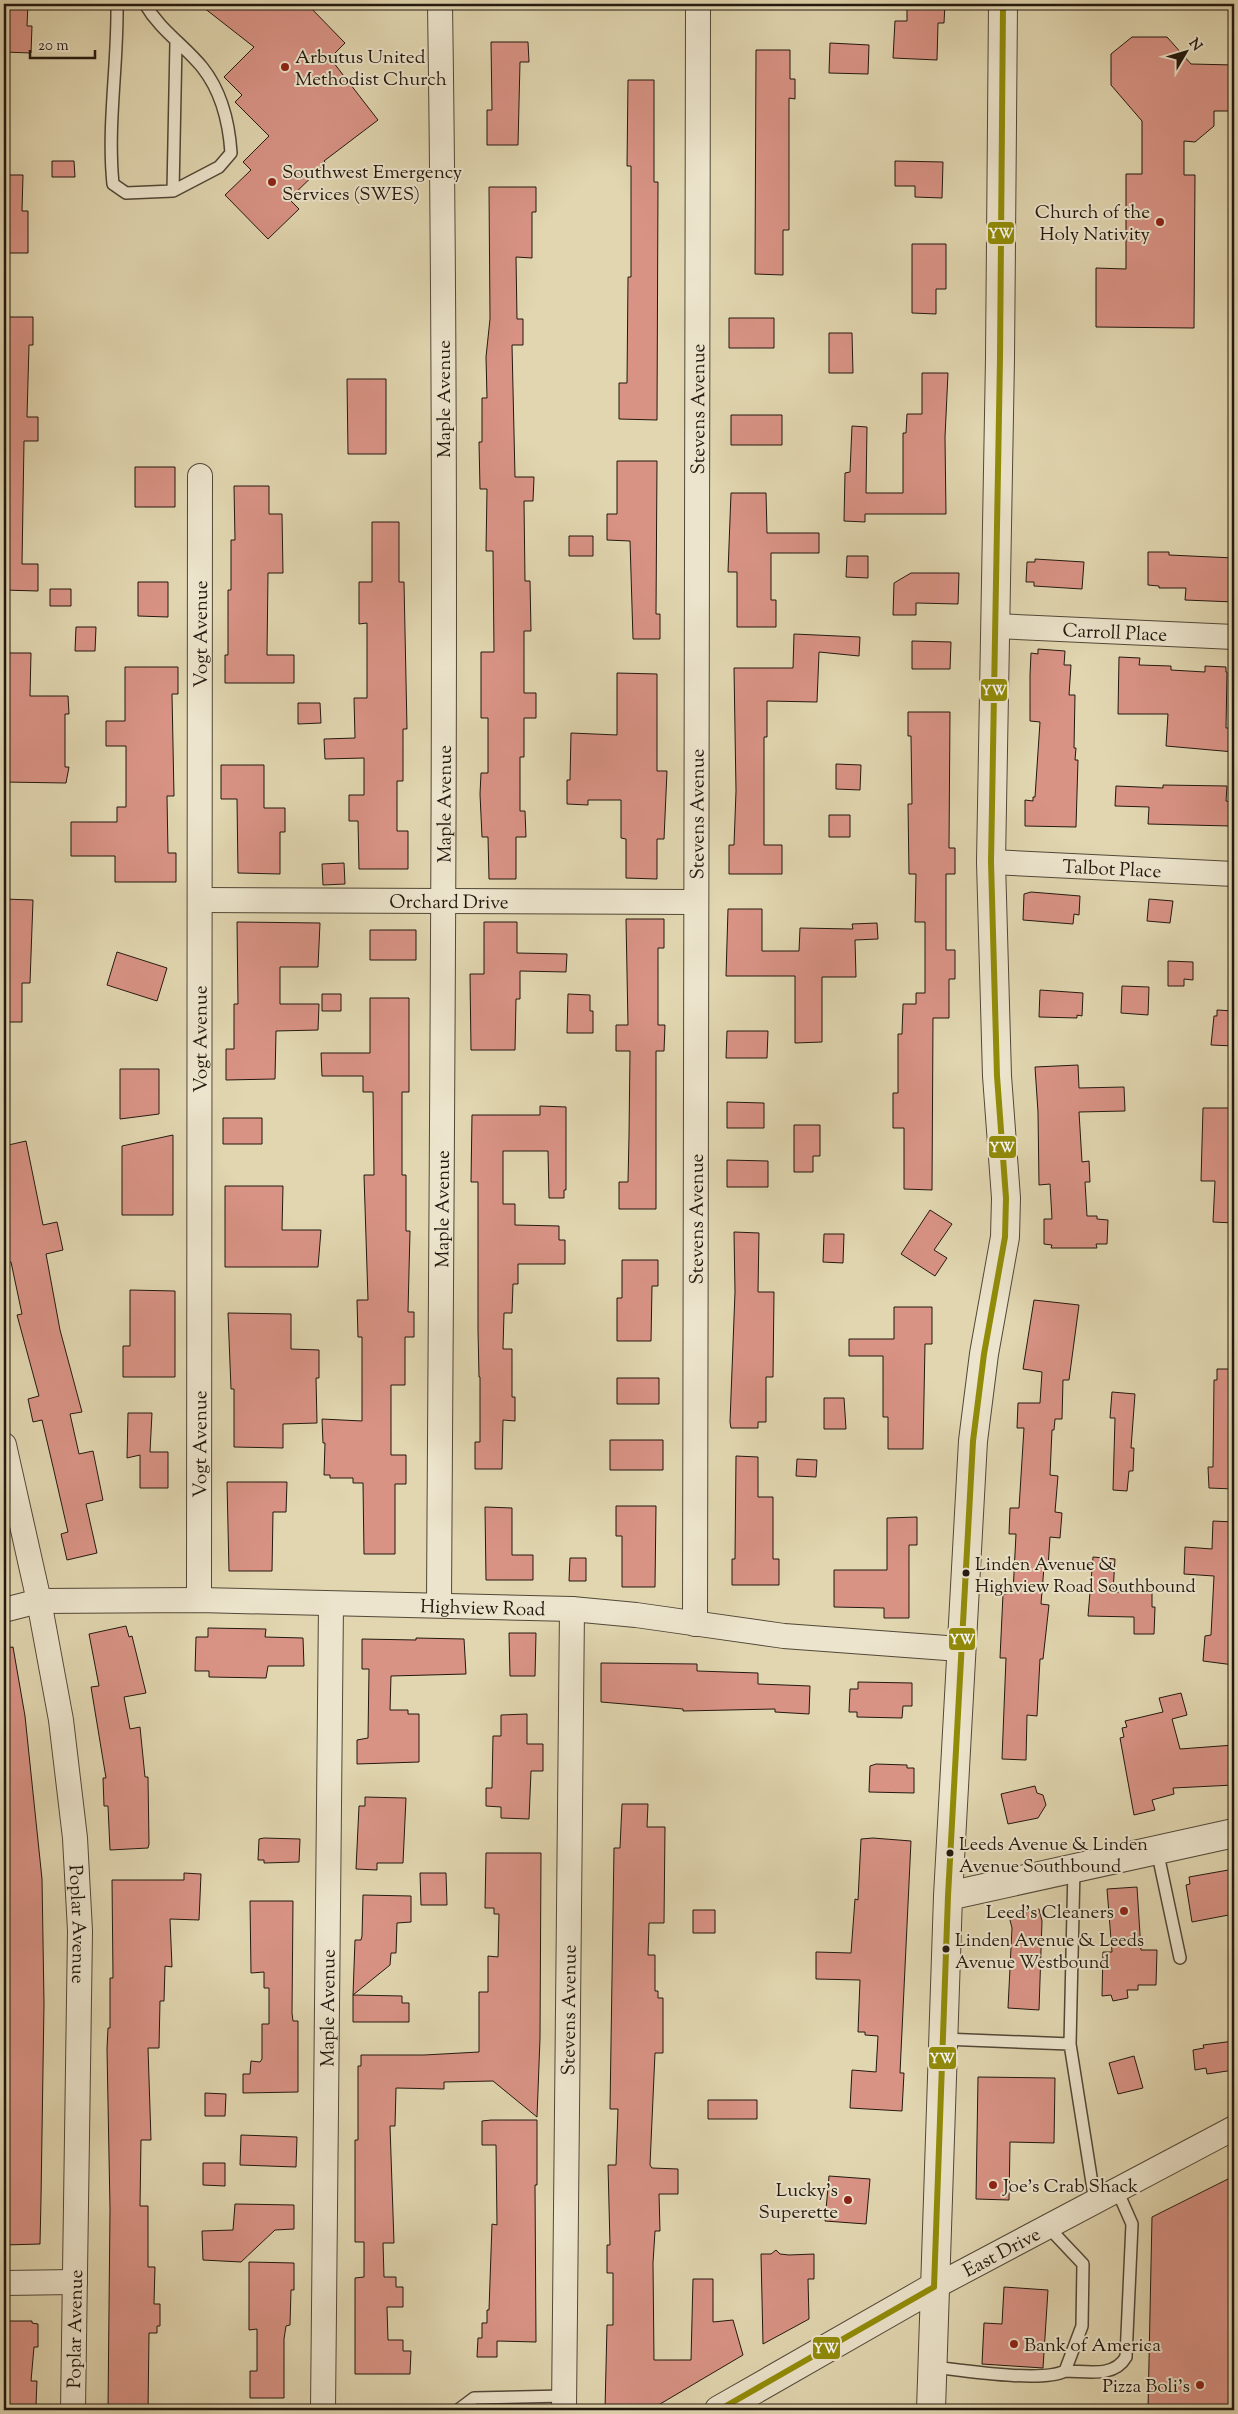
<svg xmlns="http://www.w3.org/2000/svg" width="1238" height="2414" viewBox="0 0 1238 2414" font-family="'Sorts Mill Goudy',serif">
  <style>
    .building { fill: #d99385; stroke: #23190f }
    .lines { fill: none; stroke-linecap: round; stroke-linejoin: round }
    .service-casing { stroke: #524837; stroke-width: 14 }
    .minor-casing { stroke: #524837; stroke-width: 26 }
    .tertiary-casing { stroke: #524837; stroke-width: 30 }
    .service { stroke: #ece4cc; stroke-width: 11 }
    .minor { stroke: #ece4cc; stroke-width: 24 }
    .tertiary { stroke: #ece4cc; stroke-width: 28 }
    .bus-1-casing { stroke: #ece4cc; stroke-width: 10 }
    .bus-1 { stroke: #918c08; stroke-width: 6 }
    .poi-dot { fill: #8f2418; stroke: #ece4cc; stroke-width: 2 }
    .bus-dot { fill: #23190f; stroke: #ece4cc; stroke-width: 2 }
    .labels { text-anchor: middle; stroke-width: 4; stroke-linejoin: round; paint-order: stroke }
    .bus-label { font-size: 18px; fill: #23190f; stroke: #ece4cc; text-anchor: start }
    .poi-label { font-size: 19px; fill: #23190f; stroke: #ece4cc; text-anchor: start }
    .street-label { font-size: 19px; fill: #23190f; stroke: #ece4cc }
    .line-badge { stroke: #ece4cc; stroke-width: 2 }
    .badge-label { font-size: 14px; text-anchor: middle; font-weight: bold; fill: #fff }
  </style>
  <rect width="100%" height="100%" fill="#e1d6b0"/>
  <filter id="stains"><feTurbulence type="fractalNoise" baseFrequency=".004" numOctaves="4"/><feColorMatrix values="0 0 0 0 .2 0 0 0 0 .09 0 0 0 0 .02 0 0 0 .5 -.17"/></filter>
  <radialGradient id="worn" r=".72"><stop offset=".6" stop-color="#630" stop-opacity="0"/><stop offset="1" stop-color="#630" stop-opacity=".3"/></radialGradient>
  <!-- building -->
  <path class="building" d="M4,4H28L27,26H32L31,53L4,52Z
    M199,4H307L345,43L330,58L378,120L324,161L326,163L289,199L299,209L268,239L225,195L251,170L243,162L269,136L235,102L242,95L224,77L254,47Z
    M907,4H945L944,23H938L937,60L893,58L895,21H907Z
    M1132,37H1167L1191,64L1234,65V111H1214V126L1195,142L1184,141V175H1195L1194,328L1096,327V268L1126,269V174H1142V121L1111,85V54Z
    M491,42H528L529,62H520L518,145H487V110H492Z
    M830,43L869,45L868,74L829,73Z
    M756,50H790V79H795V99L789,98V230H783V275L755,274Z
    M628,80H654V182H658L657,420L619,419V383H627L628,277H631V166H627Z
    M52,161H74L75,177H52Z
    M895,161L943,162L942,198L915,197V186H895Z
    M4,175H23L22,211H28V253H4Z
    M489,187H536V212H532V258L516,257L517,319H523V345H512L515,477H534L533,501H524L525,581H530L531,631H524V693H536V718H524V757H520V811H525L526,837H516V879H489L488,837H482L480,794L481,773H488V718H481V652H494L493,551H486L487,489H480L479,442H482V398H487L486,357L490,319Z
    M912,244H946V289H936V314L912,313Z
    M4,317H33V345H29L27,417H38V441H24L22,564H38V591L4,590Z
    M729,318H774V348H729Z
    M829,333H852L853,373H829Z
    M922,373H948L945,437L946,514H865V522L844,521L845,473L850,472L852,426L867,427L866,493H903V433H906L907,414H922Z
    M347,379H386V454H348Z
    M731,415H782V445H731Z
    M617,461H657L656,614H660V639H633L630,541L607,540V514H617Z
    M135,467H175V507H135Z
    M234,486H269V514H282L283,573H268L267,655H294V683H225V655H228V590H231V540H235Z
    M731,493H766L767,533H819V553H771V600H776V627H737V572H728Z
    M372,522H399V582H404L407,729H403V781H397V831H408V869H359L358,821H349V795H364V758L325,759L324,739L355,738L354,698H367V623L359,624V582H372Z
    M569,536H593V556H569Z
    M1148,552H1169V555L1234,558V602L1185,600L1186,588H1159V586L1148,585Z
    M847,556H868V578L846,577Z
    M1035,559L1084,562L1082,589L1034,586V582H1026L1027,562H1035Z
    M911,573H959L958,604L916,603V615H893L894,583Z
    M138,582H168V617L138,616Z
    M50,589H71V606H50Z
    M76,627H96L95,651H75Z
    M794,634L860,637L859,656L819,652L817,702L767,701V737H764V845H782V874H729V845H734L736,791L734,668H793Z
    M912,641L951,642L950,669H912Z
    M1038,649L1065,651L1064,665H1071L1069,695H1075L1074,748H1076L1075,760H1078L1076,827L1025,826V800L1033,801V797H1035L1040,722L1030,721V675L1031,653L1038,654Z
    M4,653H31L30,696H68L69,714H65V767H69L66,783L4,782Z
    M1119,657L1140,658L1139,665L1171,666V670L1205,672V666L1226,667V672H1227L1226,728H1234V752L1166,746L1168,714H1118Z
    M125,667H178V694H172L174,796H167L168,853H176V882H115V856H71V822H117V807H126V746H106V721H125Z
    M617,673L657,674V771H667L664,839H657V879L626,878V839L621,838V800H588V805L567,804V780H570L571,733L617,735Z
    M298,703H320L321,723L298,724Z
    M908,712H950L949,848H955V874H946V950H955V979H949V1018H933L932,1190L904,1189V1128H893V1093H898V1034H902L903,1004H916V993H925V922H915L916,874H909L908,804H912L911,736H908Z
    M836,764L861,765L860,790L836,789Z
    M221,765H264V808H285V832H280V874L238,873L237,799H221Z
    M1163,785L1227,786L1226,801L1232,802L1231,826L1148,824L1149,807L1115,806L1116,786L1163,788Z
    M829,815H850V837H829Z
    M344,863L345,884L323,885L322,864Z
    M1031,892L1080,896L1079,915L1074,914L1073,924L1023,920L1024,894Z
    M4,899L33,900L30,983H22V1022H4Z
    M1149,899L1173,901L1170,923L1147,921Z
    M728,909H762V951H799L800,928L853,929L852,924L877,923L878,939L855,940L856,977H822V1042L795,1043V976H726Z
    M626,919H664V948H658V1025H665L664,1051H656V1209H619V1182H628L629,1136L630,1051H616V1025H628Z
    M237,922L320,923L318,967H280V1004H319L318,1030L276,1031L275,1079L226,1080V1049H234V1004H238Z
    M484,922H517V953L567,954L566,972L520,971V999H516L515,1050H471L470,974H484Z
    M370,930H416V960H370Z
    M117,952L167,968L157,1001L107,985Z
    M1168,961L1193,962V980L1184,979V986H1168Z
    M1122,986L1149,987L1148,1015L1121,1013Z
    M1040,990L1083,993L1082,1016L1077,1015V1018L1039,1017Z
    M322,994H341V1011H322Z
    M568,994L590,995V1011H593V1033H567Z
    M370,998H409V1092H402V1175H406V1231H410L408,1312H414V1337H405V1385H391V1455H406V1484H395V1554H364L363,1483H353V1478H330V1475H324L325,1443H323L322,1419L362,1421V1337H358L357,1300H368L364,1175H374L373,1092H363V1076H322L321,1053H370Z
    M1217,1010L1234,1011V1046L1211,1045L1214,1016H1217Z
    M727,1031H768L767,1058H726Z
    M1078,1065L1079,1088L1124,1087L1125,1111L1079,1112L1082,1162L1089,1161L1090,1182H1085L1087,1216H1097V1219L1108,1220L1107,1244H1096L1097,1248H1051L1052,1245L1044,1244V1219H1052L1050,1184L1039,1185L1038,1112L1035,1067Z
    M120,1069H159V1114L120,1119Z
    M727,1102L764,1103V1128H727Z
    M540,1106L566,1107V1190H564V1198H549L548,1151H503V1204H515V1225L559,1226V1240H565V1264H518V1284H513L512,1313H504L503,1349H512V1397H515V1421L503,1420L502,1469H475V1442H480V1377H479L478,1330V1182H471L472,1115H540Z
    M1203,1108H1234V1223L1213,1222L1215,1181H1201Z
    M223,1118H262V1144H223Z
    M794,1125H820V1156H813V1172H794Z
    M173,1135V1215H122V1146Z
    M26,1141L43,1225L57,1222L63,1250L46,1254L60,1330L82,1412L70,1414L79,1454L93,1451L103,1500L86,1504L97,1553L67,1560L61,1534L68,1532L54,1471L42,1420L33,1422L28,1399L39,1396L17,1315L22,1314L11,1262L4,1263V1146Z
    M727,1160L768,1161V1187H727Z
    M225,1186H283L282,1230H321L318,1267H225Z
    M930,1210L952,1224L934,1250L947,1258L935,1276L901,1254Z
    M734,1232L759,1233L758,1292H774L773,1377H766V1422H758V1428H731L730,1422L735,1292Z
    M824,1234H844L843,1263L823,1262Z
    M622,1260H658V1286H652L651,1341H617V1298H622Z
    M130,1290L175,1291V1377H123V1346H130Z
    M1034,1300L1079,1305L1069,1380H1063L1062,1419H1055L1054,1430H1052L1050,1475L1058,1476L1055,1512L1062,1513L1060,1538L1050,1537L1048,1567H1044L1041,1604L1049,1605L1043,1659H1040L1037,1716L1027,1715L1026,1760L1002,1759L1006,1658H1000L1003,1594L1013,1593L1016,1534H1009L1010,1508H1019L1024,1428H1017L1018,1403H1040L1042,1372L1023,1369Z
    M894,1307H932V1344H925L923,1449H888V1417H883V1356H849V1339H894Z
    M228,1313L291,1314V1349L319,1350V1378H316L317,1423L283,1424V1448L234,1447V1389H231Z
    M1217,1369H1234V1489L1209,1488L1208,1467H1213L1214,1380H1217Z
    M617,1378H659V1404H617Z
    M1112,1392L1135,1394L1131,1448H1134L1133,1471H1129L1127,1491L1113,1490L1115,1418H1110Z
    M824,1398H844L846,1429H824Z
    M128,1413H152L150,1452H168V1488H140V1455L127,1458Z
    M610,1440H663V1470H610Z
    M736,1456L758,1457V1497H773V1559H779V1585H732V1559H735Z
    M797,1459L817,1460L816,1477L796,1476Z
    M227,1482H287L286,1512H273L272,1571H229Z
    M616,1506H656L655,1587H622V1536H616Z
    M485,1507L512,1508V1555H533V1580H486Z
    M917,1517V1545H909V1618H884V1608L834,1607V1570H887V1518Z
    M1213,1521L1234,1522V1665L1203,1661L1205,1636L1211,1635L1214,1576L1184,1574L1185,1547L1212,1549Z
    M1093,1557L1115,1559L1113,1592H1152V1607H1155L1154,1634H1134V1617L1088,1616Z
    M570,1558H586V1581H569Z
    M126,1626L129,1637L132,1636L146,1693L124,1697L130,1729L140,1727L145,1777H148L149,1844L148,1848L110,1850L108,1806H104L103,1778H106L91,1687L99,1686L89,1634Z
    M208,1628L266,1629L265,1637L303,1638L304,1666H268L266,1678L209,1677V1671H195L196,1637H208Z
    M509,1633H536L535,1676H510Z
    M416,1638L464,1639L466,1674L391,1676L390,1710H408V1714H419V1762L357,1764V1740L368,1738L369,1669H362V1639L416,1640Z
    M13,1647L25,1716L42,1879L44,2003L41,2199L40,2244L4,2245V1648Z
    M601,1663L697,1664V1671L758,1673V1684L810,1686L809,1714L775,1712V1709L683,1711V1709L601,1702Z
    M858,1682L912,1683V1706H903L902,1718L857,1717V1712H849L850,1689H858Z
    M1181,1693L1187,1715L1172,1719L1180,1749L1234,1745V1785L1173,1788L1174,1794L1152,1800L1155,1810L1134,1815L1120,1738L1124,1737L1122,1728L1127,1727L1125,1721L1163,1712L1159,1698Z
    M527,1714V1744H543V1771H531L529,1819L501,1818V1807L486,1806V1788H492L493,1736H501V1715Z
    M876,1764L907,1765V1768H914V1793L869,1792L870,1766Z
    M1035,1786L1037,1793L1043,1795L1046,1805L1038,1818L1008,1824L1001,1794Z
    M365,1797L406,1798L403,1863H377V1870L356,1869L359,1806H365Z
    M622,1804H648L647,1827H665L664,1923H649L648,1955H655V1991H658V1998H663V2053H655L650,2165L652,2168L678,2169V2194H659L660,2231H655L653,2263L654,2360H691L693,2279H713V2322L733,2320L743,2355L650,2410H605L607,2325H613V2273H607V2245H610L608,2165H616L618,2109H610L614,1848H620Z
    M264,1838L300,1839L299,1862L264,1863V1860H258L259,1839Z
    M873,1838L911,1841L900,2073H904L902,2111L850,2108L852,2070L876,2072L878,2036L865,2035V2032H858L860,1980L816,1979V1952L851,1953L855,1899L858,1900L861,1839Z
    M486,1853H541L540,2038L537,2117L493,2081L444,2082V2089L396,2088L395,2126H390L394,2243H383L384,2277H396V2287H403V2307H387L388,2340H403V2351H411L410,2374H355V2278L364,2277V2242H355V2140H358V2066H361V2055H424L479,2052V1992H488V1956L498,1957L499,1914H494V1908H485Z
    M1234,1869V1914L1192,1922L1186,1885L1190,1884L1189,1877Z
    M184,1873L201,1874L199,1920L170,1919L172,1967L165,1966L164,2001H160L159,2048H148L151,2140H141L140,2206H148V2267H155L154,2304H160V2326H157V2333H149L148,2410H108L110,2209L107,2049L108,2028H110V1978H113L112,1880H184Z
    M420,1873H446L447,1905H421Z
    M1137,1887L1141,1950H1157L1156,1985H1138V1990H1127L1128,1998L1113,2001L1111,1995L1102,1996L1103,1952H1112L1107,1889Z
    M363,1895L411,1896V1922L397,1923L396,1953H391L390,1965L353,1995L355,1940H361L362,1936Z
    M250,1901H293L292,2013L293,2021H298V2092L243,2093V2074H250L251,2061L260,2062L262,2059V2024H269V1988H264V1972L251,1973Z
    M1039,1909L1042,1921L1039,2010L1008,2008L1012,1928L1009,1916Z
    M693,1910H715V1933H693Z
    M353,1995L402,1996V2003H409V2022H353Z
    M1234,2041V2070L1207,2074L1206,2068L1195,2070L1193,2050L1204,2048L1203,2045Z
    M1134,2056L1143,2088L1118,2094L1109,2063Z
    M978,2077L1055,2078L1054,2143L1010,2142L1009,2200L976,2199Z
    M205,2093L226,2094L225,2116H205Z
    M708,2100H757V2119H708Z
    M491,2120H537V2185H535L536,2342L497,2341V2357H477L478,2338H482V2323H487V2310H489L492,2224L497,2225L496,2145H482V2121Z
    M241,2135L297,2137L296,2167L240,2165Z
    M203,2163H225V2186L203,2185Z
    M829,2176L870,2179L866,2224L825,2221Z
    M1234,2176V2410H1148L1152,2217Z
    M235,2204L294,2205V2229L275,2230L241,2262L203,2260L202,2231L233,2230Z
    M776,2250L780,2254L789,2255L814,2254V2279H808L809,2319L763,2344L761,2254H771Z
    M249,2262L294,2263V2290H291L290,2325L286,2326L284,2339V2398H250V2371H257V2329L249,2330Z
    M1004,2287L1048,2290L1043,2368L982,2364L984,2323L1002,2324Z
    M4,2321H32V2323L38,2324V2347H34L31,2381H37L36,2405H31V2407L4,2406Z"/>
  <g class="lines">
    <!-- service casing -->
    <g class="service-casing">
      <path id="service" d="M117,4C118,64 107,125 113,184L126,193L173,191L219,167L231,153C229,122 222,92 202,67C184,45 160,30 145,4
        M173,191L176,43
        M1157,1850L1180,1958
        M1074,1868L1070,2044L1095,2202
        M943,2039L1070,2044
        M933,2367C961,2370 1042,2383 1065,2371L1082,2326L1083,2264L1048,2227
        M1065,2371C1087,2371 1114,2378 1126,2357L1132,2224L1117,2190
        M458,2410L474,2398L564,2396"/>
    </g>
    <!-- minor casing -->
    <g class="minor-casing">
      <g id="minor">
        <path id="s1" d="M995,626L1234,637"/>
        <path id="s2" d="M991,862L1234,874"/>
        <path id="s3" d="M200,900L696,902"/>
        <path id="s4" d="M4,1445L39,1601L61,1720L75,1838L80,1931L73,2410"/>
        <path id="s5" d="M199,1600L200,476"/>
        <path id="s6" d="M439,1605C442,1071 448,537 440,4"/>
        <path id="s7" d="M4,1610L39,1601L199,1600L572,1609L636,1615L784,1636L960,1649"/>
        <path id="s8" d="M695,1624L698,4"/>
        <path d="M4,2283L75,2282"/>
        <path id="s9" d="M934,2287L1234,2128"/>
        <path id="s10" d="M323,2410L331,1604"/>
        <path id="s11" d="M564,2410L572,1609"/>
      </g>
    </g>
    <!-- tertiary casing -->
    <g class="tertiary-casing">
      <path id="tertiary" d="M948,1896L1234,1833
        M719,2410L934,2287
        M931,2410L948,1896L973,1441L984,1354L1005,1237L1006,1198L997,1076L991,862L1000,358L1003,4"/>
    </g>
    <!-- service -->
    <use href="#service" class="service"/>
    <!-- minor -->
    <use href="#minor" class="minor"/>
    <!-- tertiary -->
    <use href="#tertiary" class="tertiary"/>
    <!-- bus-1 casing -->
    <g class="bus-1-casing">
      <path id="bus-1" d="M934,2287L948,1896L973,1441L984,1354L1005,1237L1006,1198L997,1076L991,862L1000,358L1003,4
        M719,2410L934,2287"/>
    </g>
    <!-- bus-1 -->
    <use href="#bus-1" class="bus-1"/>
  </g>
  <!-- markers -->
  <g class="poi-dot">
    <circle cx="285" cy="67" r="5"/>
    <circle cx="272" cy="182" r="5"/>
    <circle cx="1160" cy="222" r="5"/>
    <circle cx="1124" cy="1911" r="5"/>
    <circle cx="993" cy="2185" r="5"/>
    <circle cx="848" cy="2200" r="5"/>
    <circle cx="1014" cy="2344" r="5"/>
    <circle cx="1200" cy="2385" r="5"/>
  </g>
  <g class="bus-dot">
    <circle cx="966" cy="1573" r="4.5"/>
    <circle cx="950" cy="1853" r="4.5"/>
    <circle cx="946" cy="1949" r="4.5"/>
  </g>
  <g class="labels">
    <!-- bus labels -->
    <g class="bus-label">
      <text x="975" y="1570">Linden Avenue &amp;<tspan x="975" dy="22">Highview Road Southbound</tspan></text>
      <text x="959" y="1850">Leeds Avenue &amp; Linden<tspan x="959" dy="22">Avenue Southbound</tspan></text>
      <text x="955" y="1946">Linden Avenue &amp; Leeds<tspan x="955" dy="22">Avenue Westbound</tspan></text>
    </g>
    <!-- poi labels -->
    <g class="poi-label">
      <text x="295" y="63">Arbutus United<tspan x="295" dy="22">Methodist Church</tspan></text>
      <text x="282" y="178">Southwest Emergency<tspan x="282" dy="22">Services (SWES)</tspan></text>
      <text x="1150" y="218" text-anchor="end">Church of the<tspan x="1150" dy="22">Holy Nativity</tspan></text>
      <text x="1114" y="1918" text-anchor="end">Leed's Cleaners</text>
      <text x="1003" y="2192">Joe's Crab Shack</text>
      <text x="838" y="2196" text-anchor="end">Lucky's<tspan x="838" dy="22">Superette</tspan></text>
      <text x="1024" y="2351">Bank of America</text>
      <text x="1190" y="2392" text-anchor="end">Pizza Boli's</text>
    </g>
    <!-- street labels -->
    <g class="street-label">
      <text transform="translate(443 399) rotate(-90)" y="7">Maple Avenue</text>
      <text dy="7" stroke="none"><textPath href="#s8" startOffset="1215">Stevens Avenue</textPath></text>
      <text dy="7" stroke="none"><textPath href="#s1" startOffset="120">Carroll Place</textPath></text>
      <text dy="7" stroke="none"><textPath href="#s5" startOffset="966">Vogt Avenue</textPath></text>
      <text dy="7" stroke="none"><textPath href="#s6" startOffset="801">Maple Avenue</textPath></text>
      <text dy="7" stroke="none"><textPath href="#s8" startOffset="810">Stevens Avenue</textPath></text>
      <text dy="7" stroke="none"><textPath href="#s2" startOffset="121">Talbot Place</textPath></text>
      <text dy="7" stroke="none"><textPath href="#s3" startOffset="249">Orchard Drive</textPath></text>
      <text dy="7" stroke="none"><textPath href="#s5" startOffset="561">Vogt Avenue</textPath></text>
      <text dy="7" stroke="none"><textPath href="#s6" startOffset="396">Maple Avenue</textPath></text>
      <text dy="7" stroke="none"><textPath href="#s8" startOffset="405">Stevens Avenue</textPath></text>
      <text dy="7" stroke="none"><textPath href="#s5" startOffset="156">Vogt Avenue</textPath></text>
      <text dy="7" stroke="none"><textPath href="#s7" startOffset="480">Highview Road</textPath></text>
      <text dy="7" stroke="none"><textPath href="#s4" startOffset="486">Poplar Avenue</textPath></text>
      <text dy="7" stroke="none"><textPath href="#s10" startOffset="402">Maple Avenue</textPath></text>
      <text dy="7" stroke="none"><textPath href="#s11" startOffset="400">Stevens Avenue</textPath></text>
      <text dy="7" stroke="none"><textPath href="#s9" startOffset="76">East Drive</textPath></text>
      <text transform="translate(74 2329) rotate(-89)" y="7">Poplar Avenue</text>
    </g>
  </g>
  <g class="line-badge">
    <rect x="987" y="221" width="28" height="24" rx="5" fill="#918c08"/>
    <rect x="980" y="678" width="28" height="24" rx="5" fill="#918c08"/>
    <rect x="988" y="1135" width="29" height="24" rx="5" fill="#918c08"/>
    <rect x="948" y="1627" width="28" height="24" rx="5" fill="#918c08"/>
    <rect x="928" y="2046" width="29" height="24" rx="5" fill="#918c08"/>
    <rect x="812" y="2336" width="29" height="24" rx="5" fill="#918c08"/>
  </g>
  <g class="badge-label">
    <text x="1001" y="238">YW</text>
    <text x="994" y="695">YW</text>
    <text x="1002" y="1152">YW</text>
    <text x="962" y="1644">YW</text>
    <text x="942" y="2063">YW</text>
    <text x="826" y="2353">YW</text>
  </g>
  <!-- margin -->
  <rect width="1238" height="2414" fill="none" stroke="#e1d6b0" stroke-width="20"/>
  <rect x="5" y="5" width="1228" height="2404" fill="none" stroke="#23190f" stroke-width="2.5"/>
  <rect x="10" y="10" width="1218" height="2394" fill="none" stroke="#23190f"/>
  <!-- north arrow -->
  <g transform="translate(1186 52) rotate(52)" stroke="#ece4cc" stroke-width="4" paint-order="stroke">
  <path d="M0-4L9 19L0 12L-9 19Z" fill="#23190f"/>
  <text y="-8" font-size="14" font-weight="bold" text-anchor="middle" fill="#23190f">N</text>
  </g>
  <!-- scale -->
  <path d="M30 50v8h65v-8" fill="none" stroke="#23190f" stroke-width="2.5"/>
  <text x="38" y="50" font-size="15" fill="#23190f" stroke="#ece4cc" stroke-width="4" paint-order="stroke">20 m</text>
  <rect width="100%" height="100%" filter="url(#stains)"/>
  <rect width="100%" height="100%" fill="url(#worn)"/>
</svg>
